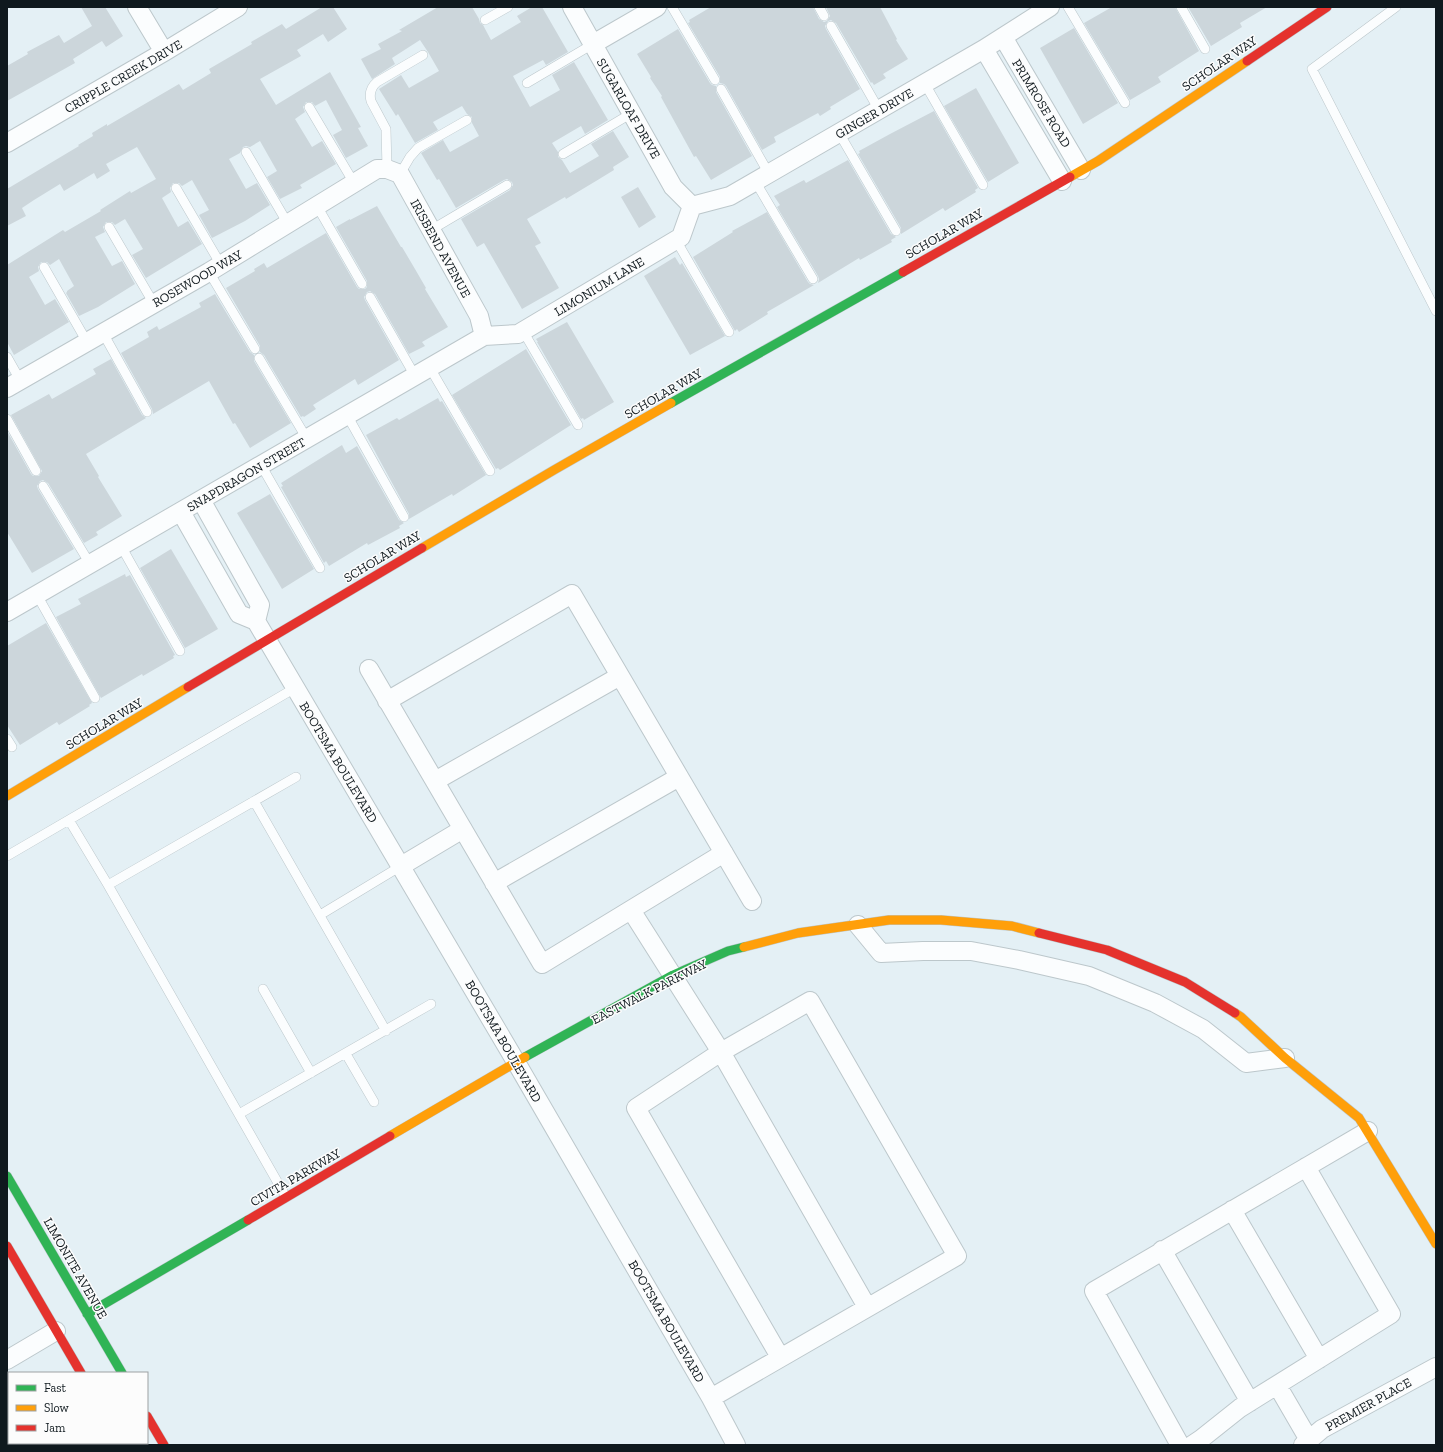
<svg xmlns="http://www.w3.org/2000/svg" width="1443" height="1452" viewBox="0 0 1443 1452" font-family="'Zilla Slab',serif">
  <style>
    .building { fill: #ccd6db }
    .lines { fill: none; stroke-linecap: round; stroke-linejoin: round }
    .lane-casing { stroke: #bcc7cb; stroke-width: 10 }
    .street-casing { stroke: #bcc7cb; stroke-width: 20 }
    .fast-casing { stroke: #bcc7cb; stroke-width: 10 }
    .slow-casing { stroke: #bcc7cb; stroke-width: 10 }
    .jam-casing { stroke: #bcc7cb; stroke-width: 10 }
    .lane { stroke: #fbfdfe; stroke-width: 9 }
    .street { stroke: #fbfdfe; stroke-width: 18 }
    .fast { stroke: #30b455; stroke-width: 9 }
    .slow { stroke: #ff9f0a; stroke-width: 9 }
    .jam { stroke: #e5322d; stroke-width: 9 }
    .labels { text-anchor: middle; stroke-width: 3; stroke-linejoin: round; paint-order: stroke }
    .street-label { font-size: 13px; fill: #0f191e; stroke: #fcfcfc }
  </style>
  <rect width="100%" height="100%" fill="#e4f0f5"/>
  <!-- building -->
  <path class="building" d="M81,7H105L123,36L106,47L102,41L73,59L75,63L7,101V66L28,54L27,52L59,35L64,43L92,26Z
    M322,7H333L347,29L328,42L323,34L297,50L301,56L260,79L276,105L330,72L361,127L358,128L368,146L346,158L333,135L342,130L326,100L315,106L312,102H306L303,107L305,112L295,119L312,147L322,141L336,164L300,185L302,188L280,199L267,177L277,171L260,141L250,147L246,146L243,147L240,153L229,159L246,189L257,183L270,205L245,221L212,238L199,215L209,210L192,180L182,186L179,183H173L170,188L171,192L162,198L178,227L188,221L202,244L146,278L132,255L143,249L125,219L115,225L112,222H106L103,227L105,232L95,237L112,266L122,261L135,284L98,307L79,316L66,293L67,292V291L74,286L59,259L50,265L47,262H41L38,267L39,271L29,277L45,305L55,299L69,322L14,355L7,342V265L63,230L65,232L101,211L100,210L130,191L131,193L156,179L137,147L106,164L110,171L97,179L94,173L64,191L60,184L34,200L22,208L26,216L7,226V189L79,146L78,145L93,136L92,133L107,124V126L179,84L183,90L211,73L209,69L252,44L251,42L282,24L286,29Z
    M438,7H472L479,19L480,23L483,25L491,40L521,22L517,16L532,7H542L568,52L546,65L543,60L513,76L530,107L560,90L552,75L574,62L608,120L585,134L581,126L552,143L558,152V157L562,160L570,173L599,156L591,144L613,131L629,157L613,167L614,170L596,181L566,199L565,197L527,219L541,243L535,246L559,288L522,309L484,243L477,247L461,219L510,190L513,185L512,182L507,179L504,180L456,208L439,179L437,180L421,153L443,140L450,152L479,136L472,123V117L467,114L462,106L433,122L438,130L415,143L398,114L396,116L379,89L401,75L409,88L439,71L428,52L420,40L392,58L395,64L372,79L361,59L381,49L378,44L402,31L399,30Z
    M711,7H813L819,19L824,22L827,21L830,16L826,7H880L897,39L896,40L908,59L883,74L886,78L874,85L872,82L871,83L836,23L831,20L828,21L825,26L826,29L860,89L830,107L831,109L820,116L818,113L774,137L776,142L762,150L726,86L724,84L720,83V77L688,23L690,22L689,20Z
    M1112,7H1175L1199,51L1158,77L1161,82L1130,100L1084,23Z
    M1188,7H1267L1240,23L1242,27L1211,46Z
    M1074,28L1118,103L1083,124L1040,48Z
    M678,29L710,83L712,85L716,86V92L752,156L711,180L696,156L694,157L661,97L662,96L650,78L651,77L637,54Z
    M976,88L1019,163L988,182L944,106Z
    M934,111L978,188L975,190L976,192L945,211L943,208L901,234V228L858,154L860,153L859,151L890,134Z
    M848,160L891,234L896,237L891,240L892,242L860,260L859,258L818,283L819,279L818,276L777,207L780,205L774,196L804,180L806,183Z
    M638,187L656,217L639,228L621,197Z
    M377,206L401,247H402L415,269L426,288L425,289L448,327L422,342L425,346L409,354L375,294L370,291L367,292L364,297L365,300L399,360L358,385L355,379L313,405L316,409L304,417L303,416L301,417L264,355L260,352V346L226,288L255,271L254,269L264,263L267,268L326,233L357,287L359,289H365L367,287V281L336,227L350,219V220Z
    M767,212L808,282L810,284L814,285L767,312L768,314L739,332L737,329L735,331L693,257L733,232L732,231Z
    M675,257L680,265L682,263L725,336L690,355L644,276Z
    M215,294L250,352L254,355V361L291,423L250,448L235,423L233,424L209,381L153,414L152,409L121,353L149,337L147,332L157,326L159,330L201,307L199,303Z
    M567,322L614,402L584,420L583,418L581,419L537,342H538L536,339Z
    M526,349L571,425L500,470L498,468L496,469L452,395Z
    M111,359L142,415L146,418L86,454L99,476L98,477L122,516L96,532L98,535L84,543L48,483L43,480L40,481L37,486L38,489L74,549L32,573L7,532V431L31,474L33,476H39L42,471L11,415L49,394L52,399L96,374L93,369Z
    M438,398L440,402L442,401L486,475L453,496L452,494L409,519V514L366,435L397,418L399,420Z
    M342,445L346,453L357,446L399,520L404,523L399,526L400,528L368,545L367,543L329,566L326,561L324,563L281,487L283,486L281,483Z
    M270,494L314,569L282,589L237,513Z
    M171,549L218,629L185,648L140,568Z
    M125,574L126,577L130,575L175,655L173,656L174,658L143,676L142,674L101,698L56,617L81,604L78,599Z
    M46,623L92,703L89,705L90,706L59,725L57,722L20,745L7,725V646Z"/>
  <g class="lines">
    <!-- lane casing -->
    <g class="lane-casing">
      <path id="lane" d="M672,7L715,80
        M819,7L824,16
        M1068,7L1125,103
        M1181,7L1205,49
        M1396,7L1312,69L1436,311
        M485,20L508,7
        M831,26L879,110
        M527,83L593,44
        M925,84L983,185
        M721,89L769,174
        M309,107L354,183
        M839,133L896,231
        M246,152L288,224
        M563,154L632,113
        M387,169L386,129L371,101C369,93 371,87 377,82L423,55
        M400,174L410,157L418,148L467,120
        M755,181L813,279
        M176,188L221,265
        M317,206L362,284
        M109,227L154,304
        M431,230L507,185
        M676,240L729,332
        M44,267L87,342
        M209,272L255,349
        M370,297L415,376
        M523,331L578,425
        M103,333L147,412
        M7,357L20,380
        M259,358L307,439
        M430,368L490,471
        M347,415L404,517
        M7,419L36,471
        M261,465L320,568
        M43,486L90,564
        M121,546L180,651
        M37,595L95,698
        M7,739L12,747
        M254,801L386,1031
        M69,820L108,885L296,777
        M7,856L295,688
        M108,885L286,1197
        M320,915L401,866
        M263,989L311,1073
        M346,1054L374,1102
        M239,1114L431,1004"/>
    </g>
    <!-- street casing -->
    <g class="street-casing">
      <path id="street" d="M137,7L164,52
        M572,7L673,187L692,206
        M1003,37L1081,170
        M593,44L657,7
        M984,49L1062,181
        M7,143L164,52L238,7
        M692,206L730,196L984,49L1050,7
        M7,388L209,272L377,169H387L400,174L479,316L484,336
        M201,500L260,605L256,621
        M181,512L239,614L256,621L516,1062L711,1398L736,1445
        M7,612L484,336L518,334L523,331L681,237L692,206
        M369,669L542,964L724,853
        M387,701L572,594L752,901
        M435,781L620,676
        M401,866L463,829
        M494,883L679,777
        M631,910L721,1052L867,1307
        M858,925L881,953L923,951H971L1019,960L1089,976L1155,1003L1203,1029L1246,1063L1285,1058
        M1232,1210L1319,1359
        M1162,1250L1250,1402
        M7,1360L56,1331
        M1277,1385L1309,1440
        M711,1398L957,1256L810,1001L721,1052L636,1108L780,1357
        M1180,1445L1094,1291L1368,1131
        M1192,1445L1201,1439L1240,1408L1391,1314L1306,1167
        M1303,1445L1322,1429L1436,1367"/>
    </g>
    <!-- fast casing -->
    <g class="fast-casing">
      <path id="fast" d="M671,403L903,272
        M525,1057L673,975L728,951L744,947
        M7,1176L122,1373
        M87,1314L248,1220
        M122,1443L123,1445"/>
    </g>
    <!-- slow casing -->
    <g class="slow-casing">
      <path id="slow" d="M1070,177L1098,161L1247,61
        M422,548L554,470L671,403
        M7,796L188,687
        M744,947L798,933L889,920H941L1012,926L1039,933
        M1235,1013L1241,1017L1285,1058L1359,1118L1436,1244
        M390,1136L525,1057"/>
    </g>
    <!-- jam casing -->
    <g class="jam-casing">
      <path id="jam" d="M1247,61L1327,7
        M903,272L1070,177
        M188,687L422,548
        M1039,933L1107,950L1185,982L1235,1013
        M248,1220L390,1136
        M7,1246L81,1373
        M147,1416L164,1445"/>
    </g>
    <!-- lane -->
    <use href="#lane" class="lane"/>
    <!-- street -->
    <use href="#street" class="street"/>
    <!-- fast -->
    <use href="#fast" class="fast"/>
    <!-- slow -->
    <use href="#slow" class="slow"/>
    <!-- jam -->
    <use href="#jam" class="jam"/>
  </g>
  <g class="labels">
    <!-- street labels -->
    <g class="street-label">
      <text transform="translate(1219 63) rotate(-34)" y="5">SCHOLAR WAY</text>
      <text transform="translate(123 76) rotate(-30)" y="5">CRIPPLE CREEK DRIVE</text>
      <text transform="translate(1042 103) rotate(59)" y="5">PRIMROSE ROAD</text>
      <text transform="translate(629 108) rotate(60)" y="5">SUGARLOAF DRIVE</text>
      <text transform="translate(874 113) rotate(-30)" y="5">GINGER DRIVE</text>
      <text transform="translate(944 233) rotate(-30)" y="5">SCHOLAR WAY</text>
      <text transform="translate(441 248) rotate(61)" y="5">IRISBEND AVENUE</text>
      <text transform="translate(197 278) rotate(-30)" y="5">ROSEWOOD WAY</text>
      <text transform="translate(599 286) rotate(-31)" y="5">LIMONIUM LANE</text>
      <text transform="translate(663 393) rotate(-30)" y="5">SCHOLAR WAY</text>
      <text transform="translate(246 474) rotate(-30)" y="5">SNAPDRAGON STREET</text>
      <text transform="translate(382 556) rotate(-31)" y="5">SCHOLAR WAY</text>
      <text transform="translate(104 723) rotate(-31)" y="5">SCHOLAR WAY</text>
      <text transform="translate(339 762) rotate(59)" y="5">BOOTSMA BOULEVARD</text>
      <text transform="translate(649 991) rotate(-27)" y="5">EASTWALK PARKWAY</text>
      <text transform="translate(504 1041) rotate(60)" y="5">BOOTSMA BOULEVARD</text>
      <text transform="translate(295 1177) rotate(-30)" y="5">CIVITA PARKWAY</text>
      <text transform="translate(76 1268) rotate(60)" y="5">LIMONITE AVENUE</text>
      <text transform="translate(667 1321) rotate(60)" y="5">BOOTSMA BOULEVARD</text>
      <text transform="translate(1368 1404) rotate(-29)" y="5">PREMIER PLACE</text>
    </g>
  </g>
  <!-- border -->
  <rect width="1443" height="1452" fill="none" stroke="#0f191e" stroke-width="16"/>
  <!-- legend -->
  <rect x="8" y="1372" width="140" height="72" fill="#fcfcfc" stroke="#9da1a3"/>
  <rect x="16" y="1385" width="20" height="6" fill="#30b455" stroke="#9da1a3"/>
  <text x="44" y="1392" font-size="12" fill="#0f191e">Fast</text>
  <rect x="16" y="1405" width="20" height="6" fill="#ff9f0a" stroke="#9da1a3"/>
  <text x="44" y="1412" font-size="12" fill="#0f191e">Slow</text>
  <rect x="16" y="1425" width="20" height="6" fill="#e5322d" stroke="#9da1a3"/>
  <text x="44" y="1432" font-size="12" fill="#0f191e">Jam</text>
</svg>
